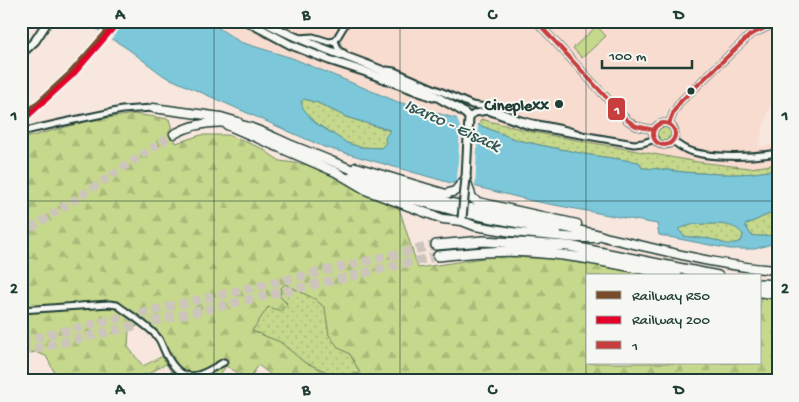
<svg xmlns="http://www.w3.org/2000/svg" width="799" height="402" viewBox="0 0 799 402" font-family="'Gochi Hand',sans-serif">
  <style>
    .built { fill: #f9dcd0 }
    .grass { fill: url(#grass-dots); stroke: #728a60 }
    .forest { fill: url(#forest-firs); stroke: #728a60; fill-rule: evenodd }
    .pitch { fill: #c6d88c; stroke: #728a60 }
    .water { fill: #7cc8da; stroke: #579098; fill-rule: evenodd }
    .pier { fill: #f8e7de }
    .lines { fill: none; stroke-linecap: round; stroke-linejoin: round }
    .primary-tunnel { stroke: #cdc5bc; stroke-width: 8; stroke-dasharray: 8 4; stroke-linecap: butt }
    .highway-tunnel { stroke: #cdc5bc; stroke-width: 9; stroke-dasharray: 9 4.5; stroke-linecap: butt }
    .street-casing { stroke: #1f3d34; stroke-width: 9 }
    .secondary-casing { stroke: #1f3d34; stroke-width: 11 }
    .primary-casing { stroke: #1f3d34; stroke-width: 11 }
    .highway-casing { stroke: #1f3d34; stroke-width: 12 }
    .street { stroke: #f6f6f2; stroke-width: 5 }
    .secondary { stroke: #f6f6f2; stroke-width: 7 }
    .primary { stroke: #f6f6f2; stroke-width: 8 }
    .highway { stroke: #f6f6f2; stroke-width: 9 }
    .secondary-bridge-casing { stroke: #1f3d34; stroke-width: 11; stroke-linecap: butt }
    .secondary-bridge { stroke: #f6f6f2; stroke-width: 7 }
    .bus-1-casing { stroke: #f6f6f2; stroke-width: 8 }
    .bus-1 { stroke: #c83d3d; stroke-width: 4 }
    .rail-1-casing { stroke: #f6f6f2; stroke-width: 9 }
    .rail-2-casing { stroke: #f6f6f2; stroke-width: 9 }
    .rail-1 { stroke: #7a4b2a; stroke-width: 5 }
    .rail-2 { stroke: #e4002b; stroke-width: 5 }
    .grid { fill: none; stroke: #1f3d34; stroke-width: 1; stroke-opacity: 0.55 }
    .bus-dot { fill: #1f3d34; stroke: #f6f6f2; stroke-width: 2 }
    .labels { text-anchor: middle; stroke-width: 4; stroke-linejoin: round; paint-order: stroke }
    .poi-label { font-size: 16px; font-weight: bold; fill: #1f3d34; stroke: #f6f6f2; text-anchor: end }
    .water-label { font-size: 18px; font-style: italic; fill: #325955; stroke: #f6f6f2 }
    .line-badge { stroke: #f6f6f2; stroke-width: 2 }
    .badge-label { font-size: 14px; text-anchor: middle; font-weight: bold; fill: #fff }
    .neatline { fill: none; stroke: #1f3d34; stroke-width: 2 }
    .grid-label { font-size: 16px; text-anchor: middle; font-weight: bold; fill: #1f3d34 }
  </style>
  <defs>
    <pattern id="grass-dots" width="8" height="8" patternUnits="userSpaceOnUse" patternTransform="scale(1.25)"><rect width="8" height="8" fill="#c6d88c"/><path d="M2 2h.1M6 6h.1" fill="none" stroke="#aaba79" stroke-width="1.8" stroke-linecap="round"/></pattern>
    <pattern id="forest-firs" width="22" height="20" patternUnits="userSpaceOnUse" patternTransform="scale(1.25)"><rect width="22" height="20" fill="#c6d88c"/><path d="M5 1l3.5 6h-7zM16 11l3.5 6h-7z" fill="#aaba79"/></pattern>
  </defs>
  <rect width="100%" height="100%" fill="#f8e7de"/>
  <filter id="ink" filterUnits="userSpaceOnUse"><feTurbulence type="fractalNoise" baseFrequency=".02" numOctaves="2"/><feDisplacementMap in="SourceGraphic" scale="10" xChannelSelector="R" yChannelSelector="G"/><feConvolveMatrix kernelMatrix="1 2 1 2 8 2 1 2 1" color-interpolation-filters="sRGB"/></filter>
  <g filter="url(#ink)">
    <!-- built -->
    <path class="built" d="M208,21H778V29L771,32L778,36V100L772,99L758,147L778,144V164L750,168L698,162L532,132L481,119L479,125L461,122L457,119L398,102L292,58L240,42Z"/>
    <!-- grass -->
    <path class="grass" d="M304,99L318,103L346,117L391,131L386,143L381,148L360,147L347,143L314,122L302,108L301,102Z
      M481,119L532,132L698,162L750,168L778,164V169C753,175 726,175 700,173C681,173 662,168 642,168L639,162L590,155L540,145L517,140L479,125Z
      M656 134a9 9 0 1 1 18 0a9 9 0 1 1-18 0Z
      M778,210V236C768,234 760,238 751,235L745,225Z
      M694,224C710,225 731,220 743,233L742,240C727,250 723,241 710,239C701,238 693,238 684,236L677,229Z
      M285,284L315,299L325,308L329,335L339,348L350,354L360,373L338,377L304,362L280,342L252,331L268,307L287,303L280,297L281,288Z"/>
    <!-- forest -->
    <path class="forest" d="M134,114L169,119L176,143L201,135H228L261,148L280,161L309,165L399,208L418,268L496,256L561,259L652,276H588V363H760V297L778,299V381H279L258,365L251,377L242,375L226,366L216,381H176L173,374L166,364L148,374L136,377L130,381H59L46,356L35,352L21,355V139L88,121ZM285,284L315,299L325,308L329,335L339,348L350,354L360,373L338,377L304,362L280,342L252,331L268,307L281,311L287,304L280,297L281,288ZM139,325L157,339L165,355L143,366L128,347L129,330Z"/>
    <!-- pitch -->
    <path class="pitch" d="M597,26L606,36L582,58L573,48Z"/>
    <!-- water -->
    <path class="water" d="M84,21H208L240,42L292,58L398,102L458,119L461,122L479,125L517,140L540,145L590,155L639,162L642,168C662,168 681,173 700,173C726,175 753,175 778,169V210L745,225L751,235C760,238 768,234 778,236V242L755,249H730L659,235L657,224L533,201L477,187L470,183H451L324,147L164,76L128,49ZM304,99L318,103L346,117L390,130L385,138L386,143L381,148L360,147L347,143L314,122L303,108L301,102ZM694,224C710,225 731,220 743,234L742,240C728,249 722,241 710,239C701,238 693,238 684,236L678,229Z"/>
    <!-- pier -->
    <path class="pier" d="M107,21H126L110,41L98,33Z
      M456,116L462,119L478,122L475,189L470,185H455L457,180L460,127Z"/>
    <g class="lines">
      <!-- primary-tunnel -->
      <path class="primary-tunnel" d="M21,235L174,134"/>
      <!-- highway-tunnel -->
      <path class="highway-tunnel" d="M21,341L436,245
        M21,352L438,256"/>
      <!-- street casing -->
      <g class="street-casing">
        <path id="street" d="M536,21L627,120L636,126L654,130
          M299,38L313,37L329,42L335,41
          M335,41L339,51L344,53
          M335,41L347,21
          M387,70L394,71L472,105C490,106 504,114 521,120C541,126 562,127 582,135
          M469,117L475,113L488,111L529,126L634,144L643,143L655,139
          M653 134a11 11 0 1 1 22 0a11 11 0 1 1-22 0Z
          M669,124L674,111L681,101L750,35L778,22
          M21,132L60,123L122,110L153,108
          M673,141C677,144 682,148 687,150C710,159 753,157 778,153
          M21,310L109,304L117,305C129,314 151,327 159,339C162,344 164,351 167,356C184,387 199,376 224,362"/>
      </g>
      <!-- secondary casing -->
      <g class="secondary-casing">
        <path id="secondary" d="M246,21L291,45L329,60L366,72L433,97
          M263,21C320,53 386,65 441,99C451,105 461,109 469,117L466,178
          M21,54L35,41L48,21"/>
      </g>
      <!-- primary casing -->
      <g class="primary-casing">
        <path id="primary" d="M153,108L221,117L238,122
          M227,125L338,173
          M174,134C195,123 218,120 241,125C257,128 279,140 294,146C348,167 400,192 456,204
          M356,167L446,194L455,191L466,178
          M334,171L368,191L443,219L462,221L475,226L512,232L577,238H596
          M351,177L411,199L455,211
          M466,179L472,198L478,202L577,224
          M471,208L596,234L608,238C664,250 721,267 778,270
          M470,214L557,231"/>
      </g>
      <!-- highway casing -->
      <g class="highway-casing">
        <path id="highway" d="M436,245L483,241L569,246L718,276
          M438,256C468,253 499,250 530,252C579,255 628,266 677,276
          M760,284L778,285
          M760,292L778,294"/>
      </g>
      <!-- street -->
      <use href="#street" class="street"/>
      <!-- secondary -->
      <use href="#secondary" class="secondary"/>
      <!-- primary -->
      <use href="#primary" class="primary"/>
      <!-- highway -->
      <use href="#highway" class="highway"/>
      <!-- secondary-bridge casing -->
      <g class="secondary-bridge-casing">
        <path id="secondary-bridge" d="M462,218L466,178"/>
      </g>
      <!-- secondary-bridge -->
      <use href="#secondary-bridge" class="secondary-bridge"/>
      <!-- bus-1 casing -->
      <g class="bus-1-casing">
        <path id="bus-1" d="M536,21L627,120L636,126L654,130
          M653 134a11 11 0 1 1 22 0a11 11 0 1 1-22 0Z
          M669,124L674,111L681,101L750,35L778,22"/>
      </g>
      <!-- bus-1 -->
      <use href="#bus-1" class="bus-1"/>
      <!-- rail-1 casing -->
      <g class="rail-1-casing">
        <path id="rail-1" d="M21,118L71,72L116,21"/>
      </g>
      <!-- rail-2 casing -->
      <g class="rail-2-casing">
        <path id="rail-2" d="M25,119L72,76L116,25"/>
      </g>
      <!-- rail-1 -->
      <use href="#rail-1" class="rail-1"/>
      <!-- rail-2 -->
      <use href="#rail-2" class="rail-2"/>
    </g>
  </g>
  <!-- grid -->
  <path class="grid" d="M214,21V381M400,21V381M586,21V381M21,201H778"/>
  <!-- markers -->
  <g class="bus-dot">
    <circle cx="691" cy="91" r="4.5"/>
    <circle cx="559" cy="104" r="5"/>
  </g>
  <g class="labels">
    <!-- poi labels -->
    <g class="poi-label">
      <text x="549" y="110">Cineplexx</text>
    </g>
    <!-- water labels -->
    <g class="water-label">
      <text transform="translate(453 124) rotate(25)" y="6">Isarco - Eisack</text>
    </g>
  </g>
  <rect class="line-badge" x="607" y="97" width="19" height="24" rx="5" fill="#c83d3d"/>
  <g class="badge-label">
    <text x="617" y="114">1</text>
  </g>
  <!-- margin -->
  <rect width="799" height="402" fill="none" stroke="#f6f6f2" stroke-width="55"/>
  <!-- legend -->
  <rect x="586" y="274" width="175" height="90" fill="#f6f6f2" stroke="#a0aca6"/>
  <rect x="596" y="291" width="25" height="8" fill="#7a4b2a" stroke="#a0aca6"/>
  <text x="632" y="300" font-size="15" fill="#1f3d34">Railway R50</text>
  <rect x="596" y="316" width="25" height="8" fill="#e4002b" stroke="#a0aca6"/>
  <text x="632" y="324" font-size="15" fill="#1f3d34">Railway 200</text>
  <rect x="596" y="341" width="25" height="8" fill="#c83d3d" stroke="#a0aca6"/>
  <text x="632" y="350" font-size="15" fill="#1f3d34">1</text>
  <!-- scale -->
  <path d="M602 60v8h90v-8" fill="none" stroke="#1f3d34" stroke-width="2.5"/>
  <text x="609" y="60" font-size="15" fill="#1f3d34" stroke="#f6f6f2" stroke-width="4" paint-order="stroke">100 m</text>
  <rect x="28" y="28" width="744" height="346" class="neatline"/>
  <g class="grid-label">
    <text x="120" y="19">A</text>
    <text x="306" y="19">B</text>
    <text x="492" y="19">C</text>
    <text x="679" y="19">D</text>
    <text x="14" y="120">1</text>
    <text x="785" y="120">1</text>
    <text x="14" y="293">2</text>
    <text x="785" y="293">2</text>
    <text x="120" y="394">A</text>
    <text x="306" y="394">B</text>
    <text x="492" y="394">C</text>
    <text x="679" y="394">D</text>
  </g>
</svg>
